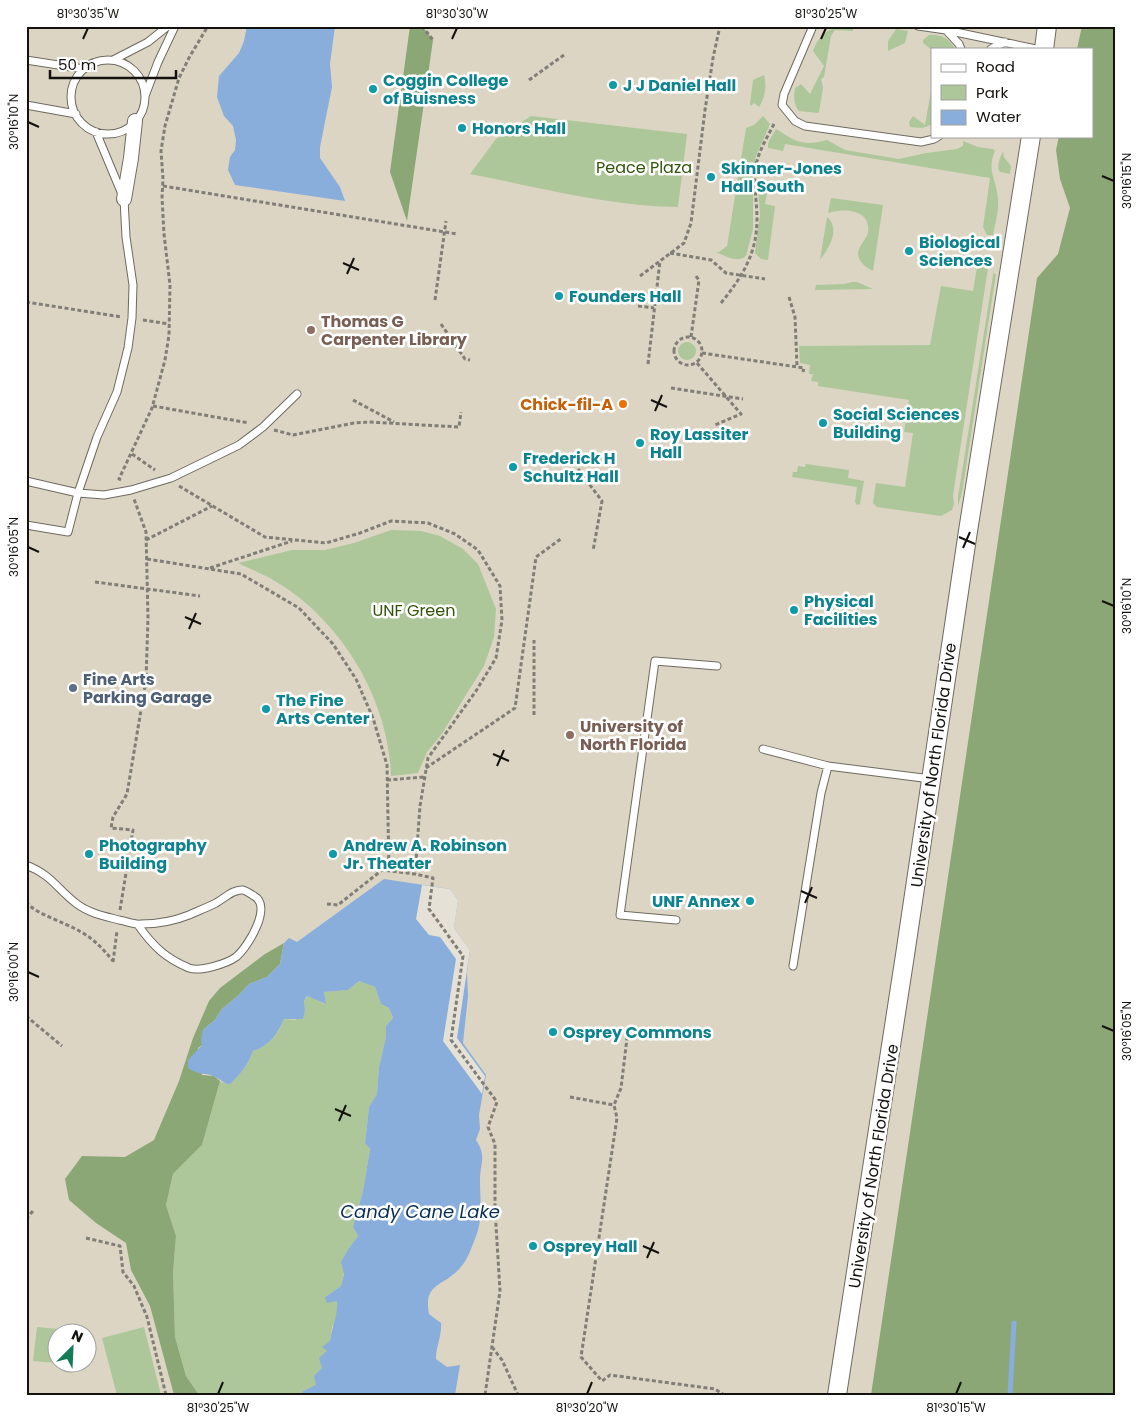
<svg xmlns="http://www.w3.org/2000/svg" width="1141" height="1421" viewBox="0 0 1141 1421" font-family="Poppins,sans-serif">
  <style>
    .built { fill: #dcd5c3; fill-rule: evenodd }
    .green { fill: #adc79a }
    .forest { fill: #8ba776 }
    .water { fill: #89aedb }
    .pier { fill: #e5e1d6 }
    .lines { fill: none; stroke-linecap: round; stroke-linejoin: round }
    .stream { stroke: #89aedb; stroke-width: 5 }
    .service-casing { stroke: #6e6a60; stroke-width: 9 }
    .minor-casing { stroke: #6e6a60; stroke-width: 16 }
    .tertiary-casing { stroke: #6e6a60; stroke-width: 20 }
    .path { stroke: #817e77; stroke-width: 3; stroke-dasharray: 4 2.5; stroke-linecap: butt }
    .service { stroke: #fff; stroke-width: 7 }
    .minor { stroke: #fff; stroke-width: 14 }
    .tertiary { stroke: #fff; stroke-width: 18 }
    .path-bridge { stroke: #817e77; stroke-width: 3; stroke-dasharray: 4 2.5; stroke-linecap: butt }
    .ticks { fill: none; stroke: #14120f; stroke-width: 2 }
    .culture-dot { fill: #0f9aa8; stroke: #fff; stroke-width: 2 }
    .education-dot { fill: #8d6e63; stroke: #fff; stroke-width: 2 }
    .food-dot { fill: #e8710a; stroke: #fff; stroke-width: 2 }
    .service-dot { fill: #5c6f8a; stroke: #fff; stroke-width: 2 }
    .labels { text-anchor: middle; stroke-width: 5; stroke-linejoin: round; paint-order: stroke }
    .culture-label { font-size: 16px; font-weight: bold; fill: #0d838f; stroke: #fff; text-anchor: start }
    .park-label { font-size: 16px; fill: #32540a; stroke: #fff }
    .education-label { font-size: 16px; font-weight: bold; fill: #785e54; stroke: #fff; text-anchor: start }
    .food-label { font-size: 16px; font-weight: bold; fill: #c56008; stroke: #fff; text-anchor: end }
    .service-label { font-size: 16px; font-weight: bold; fill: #4e5e75; stroke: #fff; text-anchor: start }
    .street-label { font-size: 16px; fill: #14120f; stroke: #fff }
    .water-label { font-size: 18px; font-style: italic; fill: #082f58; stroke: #fff }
    .neatline { fill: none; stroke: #14120f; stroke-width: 2 }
    .ticks-label { font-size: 12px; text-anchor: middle; fill: #14120f }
  </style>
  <rect width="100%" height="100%" fill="#e5e1d6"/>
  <!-- built -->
  <path class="built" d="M26,26H1115V1395H26ZM932,49H1092V136H932ZM58,1334H88V1364H58Z"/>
  <!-- green -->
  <path class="green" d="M837,27L853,29V31L835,30L831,36L824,77L821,79L823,88L819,112L818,113L799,111C793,103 794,97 795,88L801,84L810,94L824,66L813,51C817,39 824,31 837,27Z
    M896,29L908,31L905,43L888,51V41Z
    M929,35C941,34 950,39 955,49L932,50L923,43V40Z
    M764,75C767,87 765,97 759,107L754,103L751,106L750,104L753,80Z
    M932,85V124C924,129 919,128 910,127L909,122L913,116L925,125Z
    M531,116L687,134L678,207C607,206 539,187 470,174L496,139Z
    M763,116L770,124L756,156L753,169V229L746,256C736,264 725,255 715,252H719L727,246L746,128L754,125Z
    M776,129C795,141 803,147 827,140L845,150L899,159L926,153L957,149L963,146V141L978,147L993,149L995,151C986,171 997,180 998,199C999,211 995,224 993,235H987L983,227L990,178L785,144L783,151L768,148V143Z
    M1003,151L1004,157L1011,166L1010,174L1000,172C996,166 1000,158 1003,151Z
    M761,185L760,191L767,193L765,204L775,206L768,260L761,259L755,253L760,215L758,188Z
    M831,198L883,205L873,271C866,267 859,263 858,254C858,246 866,240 868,233C872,209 843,208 828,213Z
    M827,217C841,229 829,248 820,260Z
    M985,255H990L953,495L954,504L952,510L941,516L877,507L873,503L876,483L905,487L913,433L904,432L909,400L818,386V382L811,381L813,374H809L810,365L800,363L799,346L930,345L941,286L973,291L978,261L981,257Z
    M994,269V274H996L962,493L958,506V497Z
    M852,282H857L873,289L815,290L816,285L845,284Z
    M678 351a9 9 0 1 1 18 0a9 9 0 1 1-18 0Z
    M806,464L849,470L848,478L864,481L860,504L857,505L855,502L857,487L792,477L793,472H797L798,466L805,467Z
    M391,530L421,531L440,536L463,549L478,564L496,609L494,637L484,666L441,735L427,752L418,773L391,776C389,699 340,618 273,580C262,573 249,569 238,563L292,550H325L354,543Z
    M359,981L375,987L381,1004L389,1008L393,1018L386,1026V1037L379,1067L377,1094L369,1107L365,1143L370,1149L363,1191L353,1227L358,1236L349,1248L341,1286L325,1297L337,1300V1319L332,1327L330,1341L317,1385L303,1391V1395H199L186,1376L175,1337L173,1273L176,1236L166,1205L173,1174L202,1145L220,1081L229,1085C239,1076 249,1064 253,1051C269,1045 278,1035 284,1019L295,1020L305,1010L304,1001L308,996L325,1004L324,992L348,990Z
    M37,1327L91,1332L87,1366L59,1364H88V1334H58L57,1363L33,1361Z
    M144,1327L161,1395H117L102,1338Z"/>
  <!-- forest -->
  <path class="forest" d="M410,26H422L433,40L407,221L390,172Z
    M1082,26H1115V1395H871L1037,278L1058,254L1070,208L1060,179L1056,150L1059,136H1092V49H1077Z
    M284,943L280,964L267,977L249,984L240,994L222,1009L215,1020L203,1030L202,1045L198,1048L202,1075L214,1076L220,1081L202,1145L173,1174L166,1205L176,1236L173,1273L175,1337L186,1376L199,1395H174L150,1306L131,1270L126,1243L96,1223L69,1200L65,1179L82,1156L125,1157L154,1140L179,1081L193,1038L209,1001L220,988L265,954Z"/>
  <!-- water -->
  <path class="water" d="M247,26H335L330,64L332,87L320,147V158L340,187L345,201L235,185L228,170L230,157L235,150L236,140L233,126L224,116L217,97L219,76L239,53L244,41Z
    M384,879L450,889L458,900L454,928L470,950L467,973L468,996L463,1043L486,1075L479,1115L480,1129L476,1140C487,1156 480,1163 480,1180C480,1206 484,1220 473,1244C470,1252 466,1262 460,1268C444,1287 423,1282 429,1314L441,1323C442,1336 436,1346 436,1359L447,1367L460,1365L455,1395H303V1391L316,1385L314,1376L322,1368L319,1358L327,1351L322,1347L330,1341C332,1325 338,1318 337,1301L327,1303L325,1297L341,1286L344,1274L341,1262L349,1248L358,1236L353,1227L363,1191L370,1149L365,1143L369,1107L377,1094L379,1067L386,1037V1026L393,1018L389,1008L381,1004L375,987L359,981L348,990L324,992L326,1004L307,996L304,1001L305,1010L303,1019H284C277,1035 270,1045 253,1051C249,1064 239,1076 229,1085C224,1083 220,1079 215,1077C207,1072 199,1076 188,1068V1060L202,1045L201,1040L203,1030L215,1020L222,1009L240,994L249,984L267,977L280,964L284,943L289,938L297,942Z"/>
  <!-- pier -->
  <path class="pier" d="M422,885L450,889L458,900L454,928L470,950L457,1038L485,1076L482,1094L443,1041L456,959L440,937L429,935L416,919Z"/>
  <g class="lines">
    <!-- stream -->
    <path class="stream" d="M1010,1395L1014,1323"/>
    <!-- service casing -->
    <g class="service-casing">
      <path id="service" d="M813,26L784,94L782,105L795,121L805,126L921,142L934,139L939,136
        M918,26L946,30L1036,49
        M946,30L959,44L961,49
        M991,49L1005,42
        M26,60L84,69
        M113,60L148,42L168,26
        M71 97a37 37 0 1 1 74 0a37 37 0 1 1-74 0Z
        M145,96L158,62L175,26
        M26,105L76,114
        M26,481L78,493L104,495L131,490L171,478L239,445L263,427L297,394
        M26,525L68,532L78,493L97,437L117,392L128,348L132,318L133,285L126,237L124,199L96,132
        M763,749L828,766
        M26,865C52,875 57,889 77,904C89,913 104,916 119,920C126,921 134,925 141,924C156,924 174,921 189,915C198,911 208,907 216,903C225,898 233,889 243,890C246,891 251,894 254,896C273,906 248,947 236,957C226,964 200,972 189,968C165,958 153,946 138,925
        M676,920L620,915L655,661L717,666
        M793,966L821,793L828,766L931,779"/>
    </g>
    <!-- minor casing -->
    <g class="minor-casing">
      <path id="minor" d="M124,199L131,158L135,121"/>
    </g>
    <!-- tertiary casing -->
    <g class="tertiary-casing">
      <path id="tertiary" d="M1044,49L1047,26
        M837,1395L905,955L968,531L1031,136"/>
    </g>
    <!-- path -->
    <path class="path" d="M422,26L433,40
      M529,80L564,55
      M163,186L457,234
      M640,276L684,243L691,223L705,110L713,58L720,26
      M789,297L795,317L797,367
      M26,302L122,317
      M721,303C742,277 757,254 757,219C757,201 753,183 756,165C759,150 768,136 775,122
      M638,306L654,308
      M143,320L169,324
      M441,324L465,359L470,360
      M674 351a14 14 0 1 1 28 0a14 14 0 1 1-28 0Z
      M691,337L699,280L695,275
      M702,353L804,368L803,372
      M697,363L741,414L715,425
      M648,364L660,261
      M353,400L394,422
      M153,406L249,423
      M274,430L293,435L354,423L369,422L459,427L461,412
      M132,454L155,470
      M578,469L602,501L593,551
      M121,480L119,479L152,408L165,360L169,335L170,285L164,234L162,197L163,179L161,151L165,126L179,78L190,56L208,26
      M179,486L265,537L326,543L360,533L391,521L428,523L455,534L478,550L500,586L502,620L496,658L476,691L428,758L420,806L415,874
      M146,540L212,506
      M147,559L241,574L299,608L333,644L356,679L373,718L387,765L389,871
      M210,568L292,541
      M534,715V640
      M426,768L515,708L536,557L562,538
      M387,780L424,777
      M26,902C35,914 67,923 81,932C95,940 103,949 113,961
      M327,904L338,905L382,870L415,874L433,878L429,909L463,956L451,1040L497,1102L488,1127L495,1144V1209L500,1291L485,1395
      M120,910L133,830L111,828L113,817L127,794L146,680L148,618L146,532L134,499
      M113,962L117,931
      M26,1016L62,1046
      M628,1030L621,1088L614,1105L617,1118L581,1357L602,1381L610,1375L715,1389L724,1395
      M26,1088H28
      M570,1097L614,1105
      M26,1219L33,1211
      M86,1238L120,1246L123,1272L134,1286L147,1317L166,1395
      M492,1347L502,1360L518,1395"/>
    <!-- service -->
    <use href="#service" class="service"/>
    <!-- minor -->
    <use href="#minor" class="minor"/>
    <!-- tertiary -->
    <use href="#tertiary" class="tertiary"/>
    <!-- path-bridge -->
    <path class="path-bridge" d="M670,253L711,260L726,273L765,279
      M435,300L446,221
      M671,388L743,399
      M95,582L200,596"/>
  </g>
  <!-- ticks -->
  <path class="ticks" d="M83,39L88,28M452,39L457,28M821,39L826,28M28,122L39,127M1102,176L1114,181M343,263L359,270M347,274L354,258M651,400L667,407M655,411L662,395M959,537L975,544M28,547L39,552M963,548L970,532M1102,601L1114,606M185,617L201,624M189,629L196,613M493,754L509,761M497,766L504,750M801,891L817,898M805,903L812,887M28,972L39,977M1102,1026L1114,1031M335,1109L351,1116M339,1121L346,1105M643,1246L659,1253M647,1258L654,1242M218,1394L223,1382M587,1394L592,1382M956,1394L961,1382"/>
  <!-- markers -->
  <g class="culture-dot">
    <circle cx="613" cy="85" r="5"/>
    <circle cx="373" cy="89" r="5"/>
    <circle cx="462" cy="128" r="5"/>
    <circle cx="711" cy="177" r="5"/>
    <circle cx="909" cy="251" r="5"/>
    <circle cx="559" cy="296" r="5"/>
    <circle cx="823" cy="423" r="5"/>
    <circle cx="640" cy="443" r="5"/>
    <circle cx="513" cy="467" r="5"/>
    <circle cx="794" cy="610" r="5"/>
    <circle cx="266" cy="709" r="5"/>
    <circle cx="89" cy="854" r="5"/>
    <circle cx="333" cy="854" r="5"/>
    <circle cx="750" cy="901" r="5"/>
    <circle cx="553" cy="1032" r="5"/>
    <circle cx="533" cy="1246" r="5"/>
  </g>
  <g class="education-dot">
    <circle cx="311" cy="330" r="5"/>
    <circle cx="570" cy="735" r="5"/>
  </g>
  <circle class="food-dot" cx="623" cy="404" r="5"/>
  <circle class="service-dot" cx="73" cy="688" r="5"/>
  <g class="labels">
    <!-- culture labels -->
    <g class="culture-label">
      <text x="383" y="86">Coggin College<tspan x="383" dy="18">of Buisness</tspan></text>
      <text x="623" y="91">J J Daniel Hall</text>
      <text x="472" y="134">Honors Hall</text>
      <text x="721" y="174">Skinner-Jones<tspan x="721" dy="18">Hall South</tspan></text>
      <text x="919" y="248">Biological<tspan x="919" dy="18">Sciences</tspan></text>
      <text x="569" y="302">Founders Hall</text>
      <text x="833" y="420">Social Sciences<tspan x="833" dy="18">Building</tspan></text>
      <text x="650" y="440">Roy Lassiter<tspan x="650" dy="18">Hall</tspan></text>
      <text x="523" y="464">Frederick H<tspan x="523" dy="18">Schultz Hall</tspan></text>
      <text x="804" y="607">Physical<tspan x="804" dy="18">Facilities</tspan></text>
      <text x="276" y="706">The Fine<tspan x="276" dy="18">Arts Center</tspan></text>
      <text x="99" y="851">Photography<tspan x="99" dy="18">Building</tspan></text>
      <text x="343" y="851">Andrew A. Robinson<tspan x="343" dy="18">Jr. Theater</tspan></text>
      <text x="740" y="907" text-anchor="end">UNF Annex</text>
      <text x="563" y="1038">Osprey Commons</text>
      <text x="543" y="1252">Osprey Hall</text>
    </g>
    <!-- park labels -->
    <g class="park-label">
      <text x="644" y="173">Peace Plaza</text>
      <text x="414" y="616">UNF Green</text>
    </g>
    <!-- education labels -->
    <g class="education-label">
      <text x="321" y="327">Thomas G<tspan x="321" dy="18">Carpenter Library</tspan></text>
      <text x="580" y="732">University of<tspan x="580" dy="18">North Florida</tspan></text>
    </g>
    <!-- food labels -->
    <g class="food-label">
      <text x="613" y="410">Chick-fil-A</text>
    </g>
    <!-- service labels -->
    <g class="service-label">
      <text x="83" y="685">Fine Arts<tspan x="83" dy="18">Parking Garage</tspan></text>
    </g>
    <!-- street labels -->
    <g class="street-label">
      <text transform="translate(933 765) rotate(-82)" y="6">University of North Florida Drive</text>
      <text transform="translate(873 1166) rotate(-81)" y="6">University of North Florida Drive</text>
    </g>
    <!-- water labels -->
    <g class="water-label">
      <text x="420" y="1218">Candy Cane Lake</text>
    </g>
  </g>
  <!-- border -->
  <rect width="1141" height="1421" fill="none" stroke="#ffffff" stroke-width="55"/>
  <!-- legend -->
  <rect x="931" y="48" width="162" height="90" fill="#ffffff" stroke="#a1a09f"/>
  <rect x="941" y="64" width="25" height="8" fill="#ffffff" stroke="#a1a09f"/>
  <text x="976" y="72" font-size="15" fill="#14120f">Road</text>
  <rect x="941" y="85" width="25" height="15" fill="#adc79a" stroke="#a1a09f"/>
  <text x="976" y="98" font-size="15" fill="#14120f">Park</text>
  <rect x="941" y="110" width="25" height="15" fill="#89aedb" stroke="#a1a09f"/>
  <text x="976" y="122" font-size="15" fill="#14120f">Water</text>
  <!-- north arrow -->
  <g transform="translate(72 1348) rotate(24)"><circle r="24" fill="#ffffff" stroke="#a1a09f"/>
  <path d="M0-4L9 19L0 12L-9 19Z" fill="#127c57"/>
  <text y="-8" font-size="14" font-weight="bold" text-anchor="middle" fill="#14120f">N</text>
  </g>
  <!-- scale -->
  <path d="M50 70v8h126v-8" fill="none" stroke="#14120f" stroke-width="2.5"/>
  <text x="58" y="70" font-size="15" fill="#14120f" stroke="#ffffff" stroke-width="4" paint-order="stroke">50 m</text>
  <rect x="28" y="28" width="1086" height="1366" class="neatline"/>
  <g class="ticks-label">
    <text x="88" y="18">81°30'35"W</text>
    <text x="457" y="18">81°30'30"W</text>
    <text x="826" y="18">81°30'25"W</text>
    <text transform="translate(14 122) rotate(-90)" y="4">30°16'10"N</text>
    <text transform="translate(1127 181) rotate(-90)" y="4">30°16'15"N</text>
    <text transform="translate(14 547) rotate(-90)" y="4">30°16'05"N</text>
    <text transform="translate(1127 606) rotate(-90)" y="4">30°16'10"N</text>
    <text transform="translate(14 972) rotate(-90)" y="4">30°16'00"N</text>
    <text transform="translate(1127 1031) rotate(-90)" y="4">30°16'05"N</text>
    <text x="218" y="1412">81°30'25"W</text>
    <text x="587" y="1412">81°30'20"W</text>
    <text x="956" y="1412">81°30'15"W</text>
  </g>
</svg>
